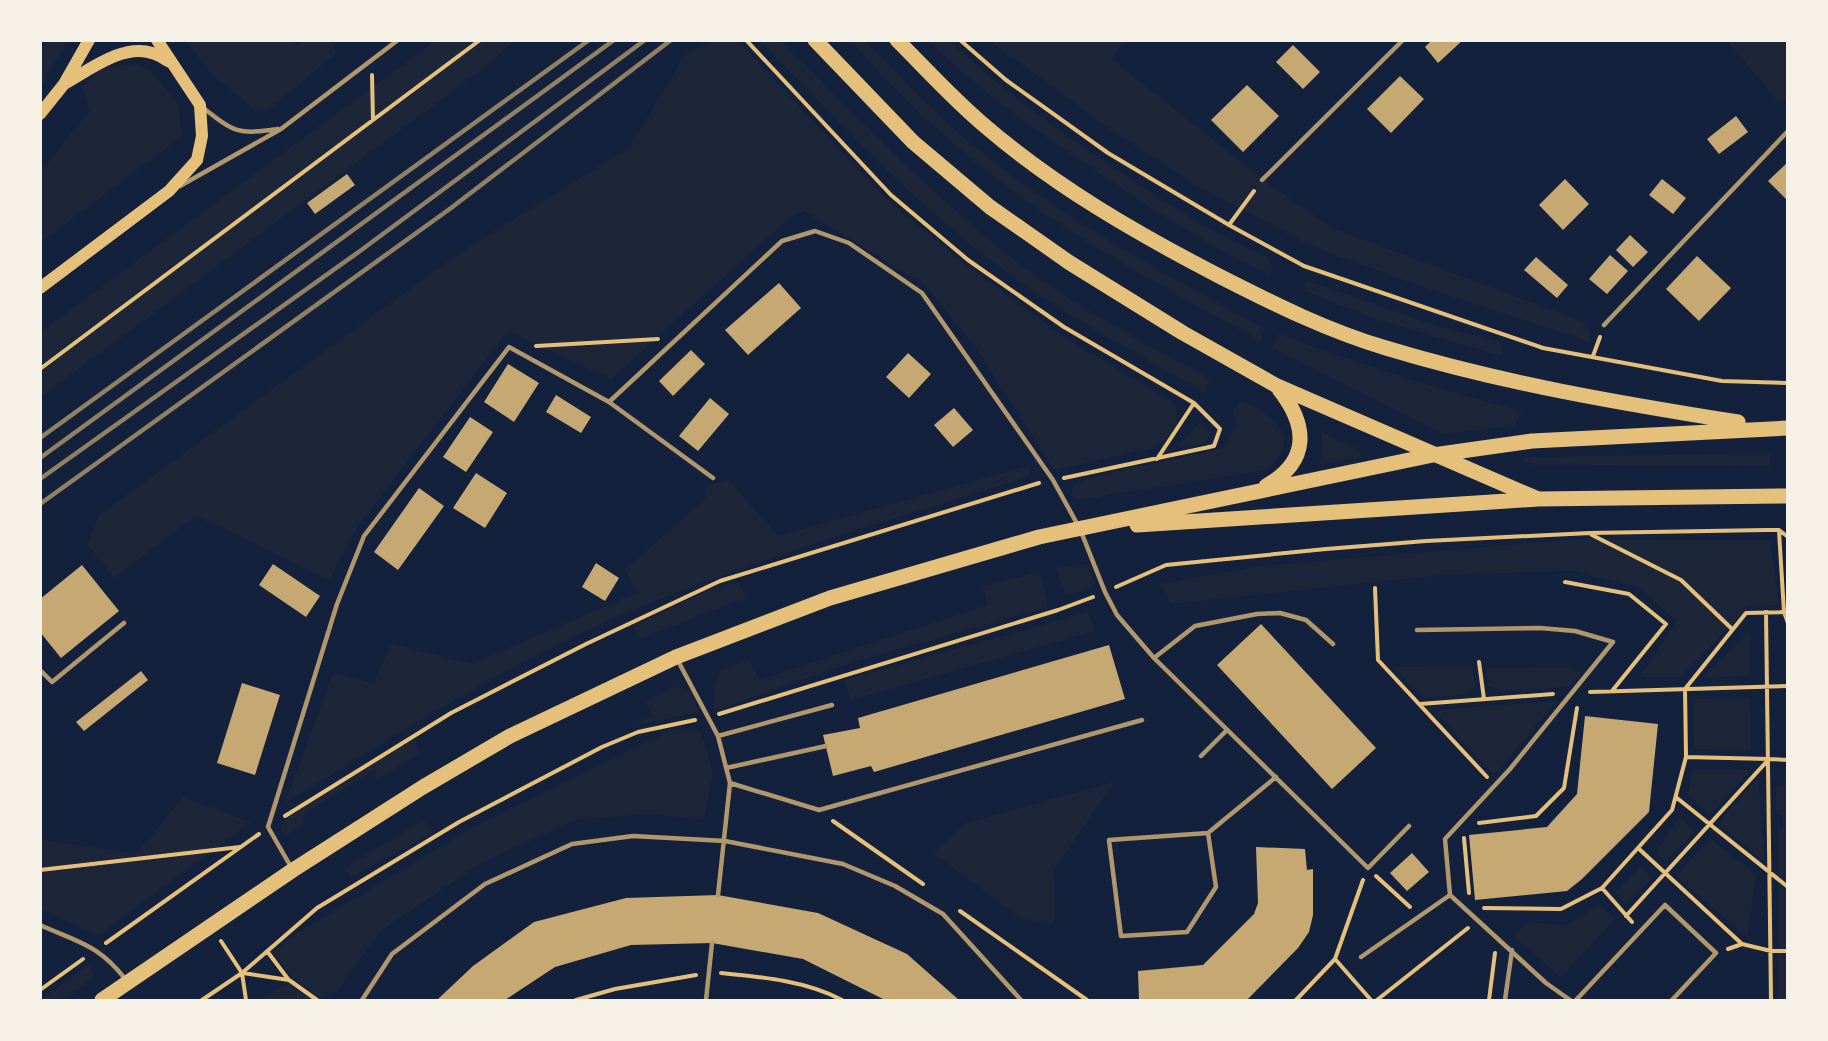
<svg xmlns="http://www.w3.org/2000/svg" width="1828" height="1041" viewBox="0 0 1828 1041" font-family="Barlow,sans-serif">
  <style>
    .green { fill: #1d2539 }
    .building { fill: #c6a872 }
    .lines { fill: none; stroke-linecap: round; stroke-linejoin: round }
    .path { stroke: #e5c07b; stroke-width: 4 }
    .service { stroke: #b1986c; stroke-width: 4.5 }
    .secondary { stroke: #e5c07b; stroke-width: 12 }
    .primary { stroke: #e5c07b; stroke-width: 15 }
    .rail { stroke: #918062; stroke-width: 4.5 }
  </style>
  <rect width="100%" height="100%" fill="#14213d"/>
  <!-- green -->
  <path class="green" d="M47,40L68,41L41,86V51Z
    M286,40L298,45L300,41H328L334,43L336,54L269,109L255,110L212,75L186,41Z
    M435,41H514L484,68L41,397L40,332Z
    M714,41H738L886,199L964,263L1058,333L1172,401L1177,411V425L1165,440L1152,448L1054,470L977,349L926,286L804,211L790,218L611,379L508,331L358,526L329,580L196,516L114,578L88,545L99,515L459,253L630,147L686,53Z
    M761,41H781C866,123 945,211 1042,280C1095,318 1154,347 1210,379L1204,393C1148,360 1090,329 1036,293C933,224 846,130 761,41Z
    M850,41H865C895,70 924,102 955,130C1048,210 1158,271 1265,328L1260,341C1153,282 1038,220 947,138C913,108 881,74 850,41Z
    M929,41H950C994,84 1046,121 1097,156C1152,194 1208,231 1269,258L1272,267L1269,275C1204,244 1145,205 1086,164C1031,127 975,88 929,41Z
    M990,41H1125L1112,59L1272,186L1332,228L1587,323L1591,342L1420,286L1311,246L1195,185L1104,125Z
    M1724,41H1787V97L1780,104L1729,43Z
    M138,64L150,70L179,105L181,137L41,242V171L89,111L83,87L103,67Z
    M1308,281L1437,326L1502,342L1501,356L1372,318L1303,290Z
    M1279,334C1359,364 1439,390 1522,411L1515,426L1441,434L1272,348Z
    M1242,401C1275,414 1304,441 1266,470L1079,500L1071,497L1073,486L1085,479L1223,448L1236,424L1233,410Z
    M1201,421L1212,433L1205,443L1178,447Z
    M1320,431L1354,447L1363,457L1318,465L1324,451Z
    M1770,453V466L1534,465L1521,460L1532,457Z
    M1031,465L1028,477C879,524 727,566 584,632C480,680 383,744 285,803L333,673L374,683L391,644L471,664L636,593L625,569L705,499V487L728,479L778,536Z
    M1578,539L1770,540L1779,605L1750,606L1681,677H1640L1677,621L1637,587L1573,571L1442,575L1171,604L1160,584L1259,566Z
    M1087,564L1096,587L1066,595L1056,568Z
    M1040,572L1048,607L847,664L714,711V688L720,670L750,660L759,680L988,605L982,586Z
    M739,582L746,598L639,639L633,626L714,588Z
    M1088,612L1095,631L851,700L844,680Z
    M1750,630V676L1702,678Z
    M1472,666L1476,687L1463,695L1422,698L1395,667Z
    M1570,667L1581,673L1567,687L1503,691L1488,686L1486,668Z
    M674,687L688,690L700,712L634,725L652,716L646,701Z
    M1750,698L1751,750L1694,749L1693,699Z
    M1557,701L1494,775L1434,710Z
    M674,729L701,732L713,773L704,820L650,814L574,820L477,866L380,931L337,992L320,998L293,978L273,952L294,935L469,829Z
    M415,738L419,755L377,779L375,769L303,815L304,827L285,835L281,830L282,823L290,816Z
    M1693,769L1751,770L1710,815L1688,793Z
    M1758,778L1764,861L1721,826L1722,818Z
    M1114,782L1054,870L1055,925L1020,918L933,853L963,824Z
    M1787,782V1000H1778V829L1783,828L1782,815L1776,814V786Z
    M183,797L251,822L98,936L41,909V839L136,854Z
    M1680,816L1694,832L1665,862L1656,852Z
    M425,819L434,833L351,877L344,868Z
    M1710,838L1756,875L1747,937L1676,876Z
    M1641,866L1652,879L1626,904L1615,892Z
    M1600,905L1616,919L1560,977L1513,936L1527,922L1565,925Z
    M89,964L93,978C73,994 67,1001 41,1000Z
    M287,982L312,1000H261Z"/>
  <!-- building -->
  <path class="building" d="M1432,40H1463L1438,63L1425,47Z
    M1293,45L1320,72L1303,89L1276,62Z
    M1400,76L1424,99L1391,133L1367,109Z
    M1247,85L1279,116L1243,152L1211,120Z
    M1736,116L1748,132L1719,154L1707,139Z
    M1788,162V201L1768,181Z
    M347,174L355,185L315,214L307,203Z
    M1565,179L1589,204L1563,230L1539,205Z
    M1662,179L1686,198L1673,214L1649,195Z
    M1630,235L1648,252L1633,267L1616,250Z
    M1610,255L1628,271L1607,294L1589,279Z
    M1697,256L1731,288L1699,321L1666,289Z
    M1536,257L1568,285L1557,298L1524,270Z
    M779,283L801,308L748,355L725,330Z
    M691,350L705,364L673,396L659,381Z
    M908,353L931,374L909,398L886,377Z
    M508,364L539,383L514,422L484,402Z
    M556,395L591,417L581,433L546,412Z
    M710,398L729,414L698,451L679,436Z
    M954,408L973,430L953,447L934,425Z
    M470,417L493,432L466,472L443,457Z
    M476,473L507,493L485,528L453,508Z
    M419,488L444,506L398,570L374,552Z
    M596,563L619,578L605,601L582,587Z
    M273,564L320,596L306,617L259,585Z
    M82,565L119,611L61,658L40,632V599Z
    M1261,624L1376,748L1332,789L1217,665Z
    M1109,645L1125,699L874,772L871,766L833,776L823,735L860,728L858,718Z
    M141,671L148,680L84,731L76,722Z
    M242,683L280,695L255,775L217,763Z
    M1585,716L1658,724L1649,812L1582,879L1567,891L1475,900L1469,835L1547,827L1577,794Z
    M1256,847L1305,849L1307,870L1313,869V915L1309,932L1298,948L1247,1000H1139L1138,971L1203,965L1254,914L1258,903Z
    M1412,853L1429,872L1407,891L1390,873Z
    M718,895L818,913L907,954L959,1000H885L803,959L712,943L631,945L555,967L505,1000H437L473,966L534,922L626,898Z"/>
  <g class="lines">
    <!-- path -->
    <path class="path" d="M746,40L891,195L968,260L1064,327L1194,403L1220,429L1214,446L1064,478
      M960,40L1006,80L1108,153L1229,225L1304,266L1543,348L1722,381L1788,383
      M372,75L373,120
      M1229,225L1254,191
      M536,346L658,339
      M1593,356L1600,337
      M40,369L480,40
      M1157,459L1194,403
      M1779,531L1784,612L1788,623
      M1592,535L1681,580L1732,629
      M1565,582L1629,594L1666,624L1612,691
      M1116,587L1166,565L1326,549L1426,541L1590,533L1767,530H1779L1788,537
      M1375,588L1378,660L1487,777
      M1766,612L1771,1000
      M1479,662L1484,699
      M1590,692L1788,686
      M1420,704L1553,694
      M719,714L1058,610L1093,597
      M1769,759L1788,760
      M1677,798L1788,887
      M285,816L451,713L586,644L720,581L1039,483
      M833,821L923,884
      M1479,823L1536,816L1564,788L1577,708
      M1464,838L1469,893
      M1638,848L1742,944L1771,951H1788
      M40,870L240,847
      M1376,876L1410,907
      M1602,888L1632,922
      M1484,908L1561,909L1602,888L1672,810L1686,757L1685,689L1746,613L1788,612
      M960,911L1087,1000
      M1626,916L1769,759L1686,757
      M221,941L242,973L246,1000
      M106,943L259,834
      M1728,949L1742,944
      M267,951L288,979
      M1335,959L1371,1000
      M243,973L289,980L317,1000
      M721,973C762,977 806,981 842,1000
      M40,990L83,959
      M202,1000L242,973L317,908L459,822L602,747L638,732L695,720
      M576,1000L615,989L696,975
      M1296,1000L1335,959L1363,880
      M1377,1000L1468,928
      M1489,1000L1495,953"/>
    <!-- service -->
    <path class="service" d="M202,107C234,132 237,135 278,129
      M1262,180L1403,40
      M180,186L281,129L398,40
      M1604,325L1788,131
      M609,402L782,241L815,231L849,243L922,293L1053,480L1080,529L1105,592L1117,615L1154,658L1368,868L1409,826
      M1417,630L1540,628L1575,631L1613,642L1510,769L1445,839L1450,895L1546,983L1570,1000
      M1154,658L1195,626L1257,614L1280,613L1306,620L1333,644
      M677,659L718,736L832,705
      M40,670L52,682L124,623
      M1201,756L1227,730
      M726,768L826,746
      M730,783L819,810L1142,720
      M1208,833L1216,887L1187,932L1121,936L1109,840L1208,833L1276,777
      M291,867L268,827L337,604L364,536L509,347L609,402L713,478
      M718,895L730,783L718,736
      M40,925C80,943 99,945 126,980
      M1361,957L1450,895
      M362,1000L392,954L485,884L572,844L633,836L725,841L843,864L895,886L943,914L1021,1000
      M706,1000L712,943
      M1505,1000L1512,950
      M1576,1000L1665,905L1716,953L1672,1000"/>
    <!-- secondary -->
    <path class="secondary" d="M64,84C88,71 123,43 152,53C158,54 164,59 170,62
      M40,114L64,84L89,40
      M40,288L169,191L197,160L202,136L200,105L157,40"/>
    <!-- primary -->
    <path class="primary" d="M815,40L913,142L990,207L1070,263L1183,333L1277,386L1538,499
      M897,40C926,69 954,100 985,126C1056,187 1138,234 1221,277C1274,304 1328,331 1386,348C1501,383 1619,403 1738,422
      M1266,486C1310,461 1308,426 1279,389
      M1137,525L1538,499L1788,496
      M102,1000L293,870L423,787L510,736L676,657L830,598L1039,537L1433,455L1532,441L1788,428"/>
    <!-- rail -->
    <path class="rail" d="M40,438L589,40
      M40,458L614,40
      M40,479L360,251L645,40
      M40,504L451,208L671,40"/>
  </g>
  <!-- border -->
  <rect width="1828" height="1041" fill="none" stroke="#f6f1e7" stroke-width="84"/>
</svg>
